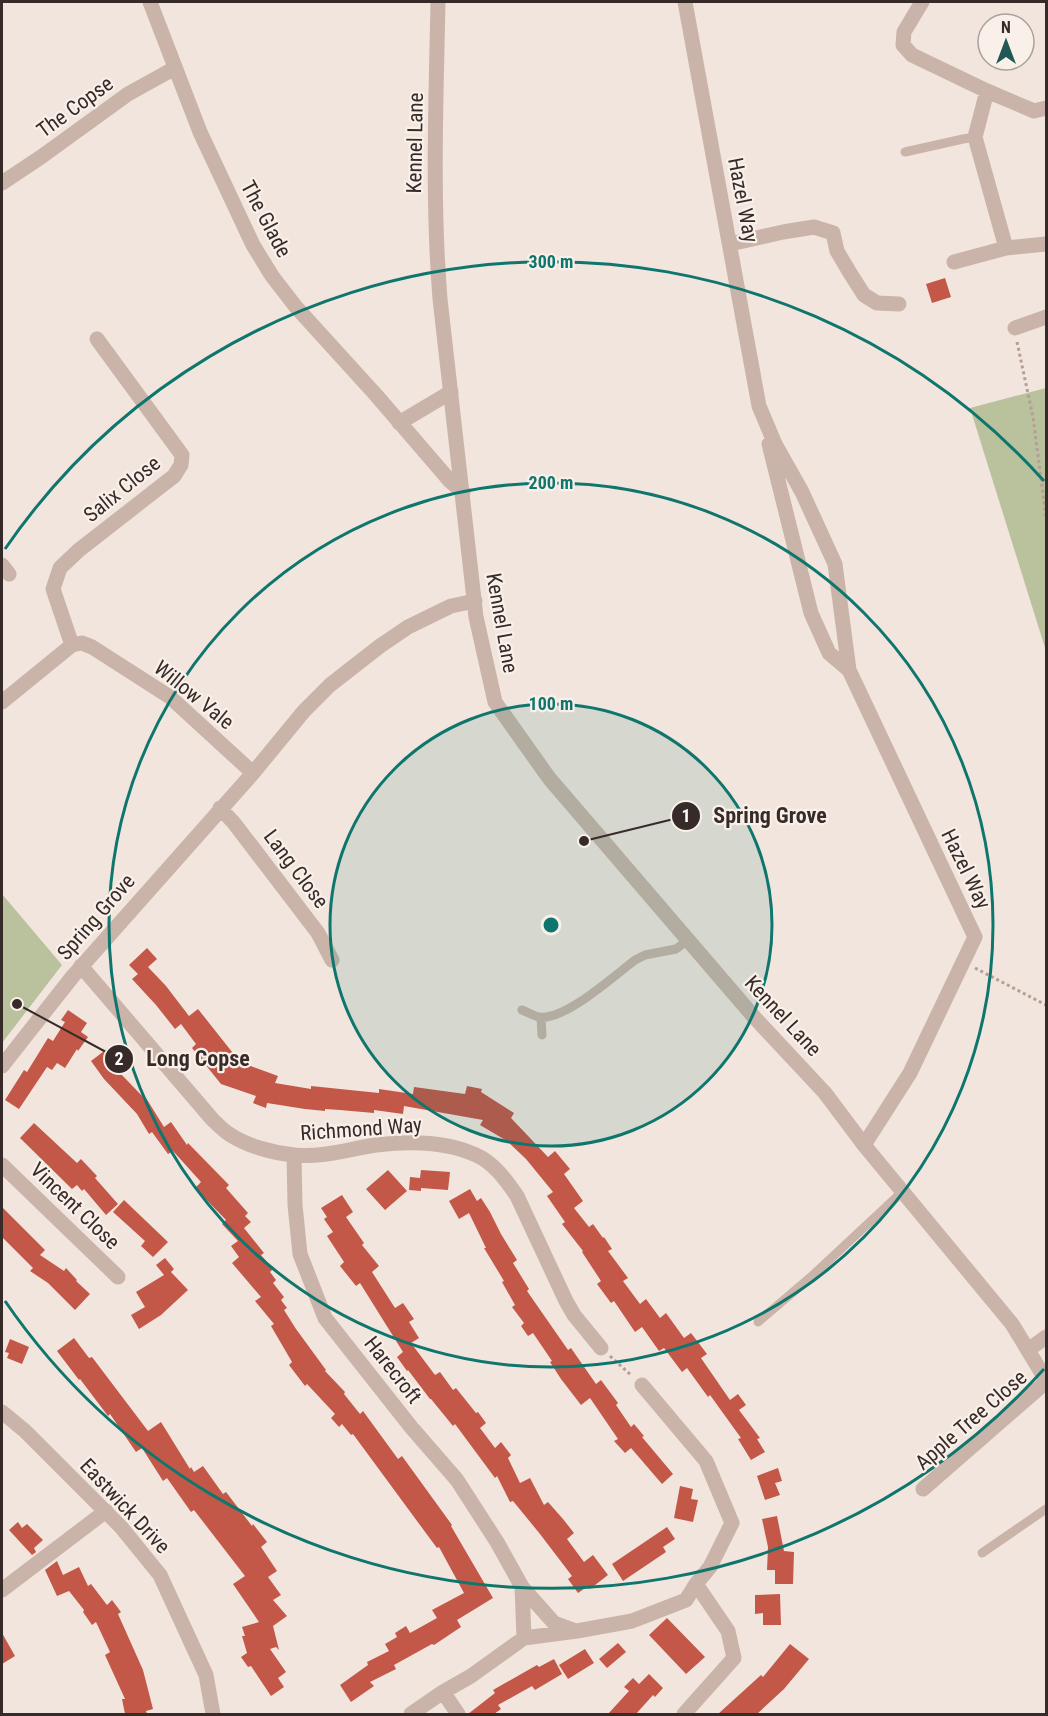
<svg xmlns="http://www.w3.org/2000/svg" width="1048" height="1716" viewBox="0 0 1048 1716" font-family="'Roboto Condensed',sans-serif">
  <style>
    .green { fill: #b9c19d }
    .building { fill: #c35849 }
    .lines { fill: none; stroke-linecap: round; stroke-linejoin: round }
    .path { stroke: #b59e93; stroke-width: 3; stroke-dasharray: 3 3; stroke-linecap: butt }
    .service { stroke: #cab4a9; stroke-width: 9 }
    .minor { stroke: #cab4a9; stroke-width: 15 }
    .tertiary { stroke: #cab4a9; stroke-width: 15 }
    .ring { fill: none; stroke: #0f766e; stroke-width: 3 }
    .labels { text-anchor: middle; stroke-width: 4.5; stroke-linejoin: round; paint-order: stroke }
    .street-label { font-size: 21px; fill: #372b29; stroke: #f9f0e9 }
    .centre { fill: #0f766e; stroke: #f9f0e9; stroke-width: 3 }
    .ring-label { font-size: 18px; text-anchor: middle; font-weight: bold; fill: #0f766e; stroke: #f9f0e9; stroke-width: 4.5; stroke-linejoin: round; paint-order: stroke }
    .leader { fill: none; stroke: #372b29; stroke-width: 2 }
    .callout-dot { fill: #372b29; stroke: #f9f0e9; stroke-width: 2 }
    .mark-label { font-size: 18px; text-anchor: middle; font-weight: bold; fill: #fff }
    .callout-label { font-size: 22px; text-anchor: middle; font-weight: bold; fill: #372b29; stroke: #f9f0e9; stroke-width: 4.5; stroke-linejoin: round; paint-order: stroke }
  </style>
  <rect width="100%" height="100%" fill="#f2e5dd"/>
  <!-- green -->
  <path class="green" d="M1046,388V651L970,408Z
    M2,894L62,965L2,1043Z"/>
  <!-- building -->
  <path class="building" d="M945,278L951,297L932,303L926,284Z
    M147,948L157,959L148,967L166,986L189,1016L198,1009L240,1062L278,1076L275,1083L311,1089V1086L379,1093V1089L413,1094L414,1087L465,1094L467,1086L482,1089L481,1092L514,1113L511,1118L548,1157L555,1151L570,1169L564,1174L583,1201L574,1208L589,1227L593,1224L603,1238L604,1237L612,1249L608,1251L628,1278L623,1281L640,1304L646,1299L660,1318L666,1313L684,1338L691,1333L707,1354L701,1358L730,1400L738,1394L746,1405L739,1410L760,1438L757,1439L765,1452L751,1460L738,1439L741,1438L710,1395L708,1397L687,1368L682,1372L664,1348L659,1351L642,1327L635,1332L614,1301L611,1303L597,1284L601,1281L582,1252L583,1251L562,1224L565,1222L547,1196L553,1192L526,1159L507,1141L480,1125L483,1120L404,1106L403,1114L374,1110V1113L340,1110L325,1109V1111L305,1109L267,1103L266,1108L253,1103L256,1096L221,1084L192,1048L196,1044L181,1024L175,1029L156,1005L132,979L138,974L129,965Z
    M68,1010L87,1023L81,1032L88,1037L78,1051L77,1049L65,1068L57,1063L52,1070L47,1067L19,1109L5,1100L24,1070L27,1072L48,1038L53,1041L65,1022L61,1020Z
    M108,1048L117,1060L114,1063L121,1074L145,1099L146,1098L164,1127L171,1122L187,1145L188,1143L229,1185L226,1188L248,1213L245,1216L251,1222L244,1228L264,1253L261,1255L273,1269L270,1272L276,1280L273,1283L284,1297L281,1300L287,1308L284,1310L296,1329L326,1370L325,1371L345,1392L344,1394L360,1414L363,1411L398,1459L402,1456L452,1525L451,1526L493,1598L457,1620L461,1627L434,1645L432,1644L394,1665L396,1669L370,1682L374,1686L351,1702L340,1685L368,1665L367,1662L389,1651L385,1644L397,1637L395,1633L406,1626L410,1633L437,1618L432,1610L464,1593L439,1547L437,1548L417,1521L353,1434L351,1435L342,1424L339,1427L331,1418L335,1414L307,1384L305,1386L289,1365L292,1362L271,1326L274,1324L255,1301L261,1297L232,1263L239,1257L231,1246L238,1241L222,1224L226,1220L195,1188L201,1182L173,1151L168,1154L152,1132L149,1134L137,1114L104,1079L91,1061Z
    M34,1123L77,1163L81,1159L97,1176L95,1178L118,1204L106,1215L84,1189L82,1191L77,1185L72,1189L20,1138Z
    M388,1170L407,1191L385,1210L366,1189Z
    M421,1170L450,1172L448,1190L421,1188V1191L409,1190L410,1177L420,1178Z
    M470,1189L477,1201L481,1198L490,1212L501,1234L517,1260L513,1263L529,1289L527,1291L568,1350L571,1348L596,1384L601,1380L618,1403L616,1405L631,1427L634,1424L644,1436L642,1437L673,1474L662,1484L631,1448L625,1453L614,1441L618,1439L590,1398L581,1405L561,1379L550,1362L552,1361L533,1333L528,1336L521,1326L524,1323L512,1307L515,1305L502,1282L504,1281L484,1248H486L469,1213L459,1219L449,1201Z
    M342,1195L353,1212L346,1217L364,1243L362,1245L379,1266L372,1272L395,1308L403,1303L414,1319L409,1322L419,1338L411,1343L435,1375L440,1372L453,1390L456,1388L476,1413L478,1412L486,1423L480,1428L495,1448L501,1442L511,1455L508,1458L520,1483L530,1478L544,1505L548,1502L563,1519L574,1533L567,1539L584,1562L593,1555L608,1575L590,1589L588,1586L578,1593L568,1579L572,1576L540,1534L513,1501L510,1502L497,1476L495,1478L455,1424L453,1426L431,1399H430L408,1370L407,1371L397,1357L403,1352L360,1283L356,1286L340,1266L344,1262L327,1236L333,1232L324,1219L327,1217L321,1208Z
    M124,1200L168,1242L153,1257L141,1246L145,1241L113,1212Z
    M2,1207L45,1250L40,1255L64,1271L66,1268L77,1280L76,1281L90,1294L75,1310L48,1283L30,1271L33,1268L2,1237Z
    M165,1258L174,1269L171,1272L188,1290L161,1315L139,1329L131,1315L145,1307L136,1292L164,1275L156,1265Z
    M74,1338L89,1358L92,1357L148,1431L161,1422L190,1469L191,1467L194,1472L203,1466L223,1494L226,1492L252,1526L253,1524L267,1542L261,1547L277,1571L268,1577L281,1595L273,1600L287,1616L273,1626L279,1650L276,1647L270,1649L286,1672L278,1678L284,1687L271,1696L251,1666L248,1667L241,1657L247,1653L242,1636H245L242,1627L259,1622L233,1584L245,1576L194,1510L191,1512L167,1478L163,1481L142,1448L136,1452L110,1414L108,1416L80,1379L79,1380L57,1351Z
    M10,1339L29,1347L22,1364L7,1358L9,1353L5,1352Z
    M778,1468L782,1481L775,1483L780,1495L765,1500L757,1476Z
    M680,1486L693,1489L691,1499L698,1500L693,1522L674,1518Z
    M777,1516L784,1551L794,1552L793,1584H775V1570H767L768,1547L762,1519Z
    M18,1522L22,1528L27,1524L43,1540L34,1548L36,1552L32,1555L9,1530Z
    M667,1527L675,1539L663,1547L666,1552L623,1581L612,1564Z
    M57,1561L63,1575L79,1567L88,1586L91,1584L107,1605L112,1600L121,1612L118,1614L143,1670L153,1709L146,1711L147,1714H125L122,1699H125L105,1655L110,1652L96,1622L92,1625L83,1612L84,1610L69,1591L57,1596L45,1570Z
    M780,1594L781,1625H763V1613L755,1614V1595Z
    M667,1618L705,1657L686,1674L649,1635Z
    M2,1633L15,1656L2,1664Z
    M618,1643L626,1652L607,1668L599,1659Z
    M790,1644L809,1659L784,1689L757,1714H718L761,1675L763,1677Z
    M585,1649L594,1663L568,1679L559,1665Z
    M554,1659L562,1674L535,1690L532,1686L498,1705L501,1709L494,1714H468L495,1693L493,1690L537,1665L539,1667Z
    M649,1674L663,1688L655,1697L653,1695L636,1714H608L629,1691L624,1687L633,1678L639,1684Z"/>
  <g class="lines">
    <!-- path -->
    <path class="path" d="M1017,342L1033,417L1046,517
      M975,968L1046,1005
      M610,1356L632,1376"/>
    <!-- service -->
    <path class="service" d="M905,152L963,139L975,137
      M522,1010C527,1012 534,1016 539,1017C565,1021 615,975 635,960L645,955L676,949L688,940
      M541,1017L542,1035
      M758,1322L812,1276L902,1192
      M982,1553L1046,1509"/>
    <!-- minor -->
    <path class="minor" d="M150,2L200,132L253,245L272,276L296,307L376,395L450,481L463,492
      M685,2L759,406L775,444L802,492L835,564L849,670L975,937L910,1073L864,1145
      M922,2L904,32L903,45L912,55L987,91L1034,111L1046,108
      M987,91L975,137L1006,248L1046,244
      M2,183L41,157L128,94L175,68
      M730,244L783,232L814,227L833,233L837,251L850,273L864,295L877,303L899,304
      M954,262L1006,248
      M1015,328L1046,317
      M399,423L451,392
      M769,444L811,613L829,653L849,670
      M2,565L9,574
      M72,645L53,589L60,568L79,550L174,476L181,465L182,455L97,339
      M2,702L72,645L82,643L92,647L170,697L253,773
      M220,808L234,823L318,933L332,960
      M81,966L212,1119C217,1124 223,1130 229,1134C247,1146 273,1153 294,1155C323,1158 348,1149 376,1145C408,1141 446,1141 476,1155C494,1163 506,1180 517,1196L566,1301L574,1315L601,1348
      M2,1066L73,976L253,773L304,711L330,685L380,646L408,627L451,606L475,601
      M294,1155L295,1205L300,1254L325,1318L411,1427L457,1480L497,1542L522,1587L524,1638
      M2,1165L118,1277
      M1028,1350L1046,1337
      M2,1412L25,1431L121,1527L160,1575L206,1675L213,1714
      M923,1489L1046,1382
      M522,1587L554,1623L573,1630
      M2,1590L106,1511
      M443,1692L458,1714
      M411,1714L443,1692L471,1676L524,1638L577,1631L632,1621L686,1600L696,1584L710,1567L732,1523L706,1461L642,1385
      M684,1714L734,1658L728,1631L696,1584"/>
    <!-- tertiary -->
    <path class="tertiary" d="M438,2C436,101 432,200 440,299L476,617L495,702L549,778L754,1017L825,1093L864,1145L1012,1324L1046,1380"/>
  </g>
  <!-- distance rings -->
  <circle cx="551" cy="925" r="221" fill="#0f766e" fill-opacity=".12"/>
  <g class="ring">
    <circle cx="551" cy="925" r="221"/>
    <circle cx="551" cy="925" r="442"/>
    <path d="M1044 1369A663 663 0 0 1 5 1301M5 549A663 663 0 0 1 1044 481"/>
  </g>
  <g class="labels">
    <!-- street labels -->
    <g class="street-label">
      <text transform="translate(75 107) rotate(-36)" y="7">The Copse</text>
      <text transform="translate(415 143) rotate(-89)" y="7">Kennel Lane</text>
      <text transform="translate(743 200) rotate(79)" y="7">Hazel Way</text>
      <text transform="translate(266 219) rotate(62)" y="7">The Glade</text>
      <text transform="translate(122 489) rotate(-39)" y="7">Salix Close</text>
      <text transform="translate(502 623) rotate(80)" y="7">Kennel Lane</text>
      <text transform="translate(194 695) rotate(39)" y="7">Willow Vale</text>
      <text transform="translate(296 869) rotate(53)" y="7">Lang Close</text>
      <text transform="translate(966 869) rotate(64)" y="7">Hazel Way</text>
      <text transform="translate(96 917) rotate(-49)" y="7">Spring Grove</text>
      <text transform="translate(783 1016) rotate(47)" y="7">Kennel Lane</text>
      <text transform="translate(361 1129) rotate(-4)" y="7">Richmond Way</text>
      <text transform="translate(75 1206) rotate(44)" y="7">Vincent Close</text>
      <text transform="translate(393 1370) rotate(52)" y="7">Harecroft</text>
      <text transform="translate(971 1420) rotate(-41)" y="7">Apple Tree Close</text>
      <text transform="translate(125 1506) rotate(47)" y="7">Eastwick Drive</text>
    </g>
  </g>
  <circle cx="551" cy="925" r="9" class="centre"/>
  <g class="ring-label">
    <text x="551" y="268">300 m</text>
    <text x="551" y="489">200 m</text>
    <text x="551" y="710">100 m</text>
  </g>
  <!-- callouts -->
  <path class="leader" d="M584 841L686 816M17 1004L119 1059"/>
  <g class="callout-dot">
    <circle cx="584" cy="841" r="6"/>
    <circle cx="17" cy="1004" r="6"/>
    <circle cx="686" cy="816" r="15"/>
    <circle cx="119" cy="1059" r="15"/>
  </g>
  <g class="mark-label">
    <text x="686" y="822">1</text>
    <text x="119" y="1065">2</text>
  </g>
  <g class="callout-label">
    <text x="770" y="823">Spring Grove</text>
    <text x="198" y="1066">Long Copse</text>
  </g>
  <!-- border -->
  <rect width="1048" height="1716" fill="none" stroke="#372b29" stroke-width="6"/>
  <!-- north arrow -->
  <g transform="translate(1006 42)"><circle r="28" fill="#f9f0e9" stroke="#aba19c" stroke-width="1.5"/>
  <path d="M0-4.5L10 22L0 15L-10 22Z" fill="#1f5855"/>
  <text y="-9" font-size="16" font-weight="bold" text-anchor="middle" fill="#372b29">N</text>
  </g>
</svg>
